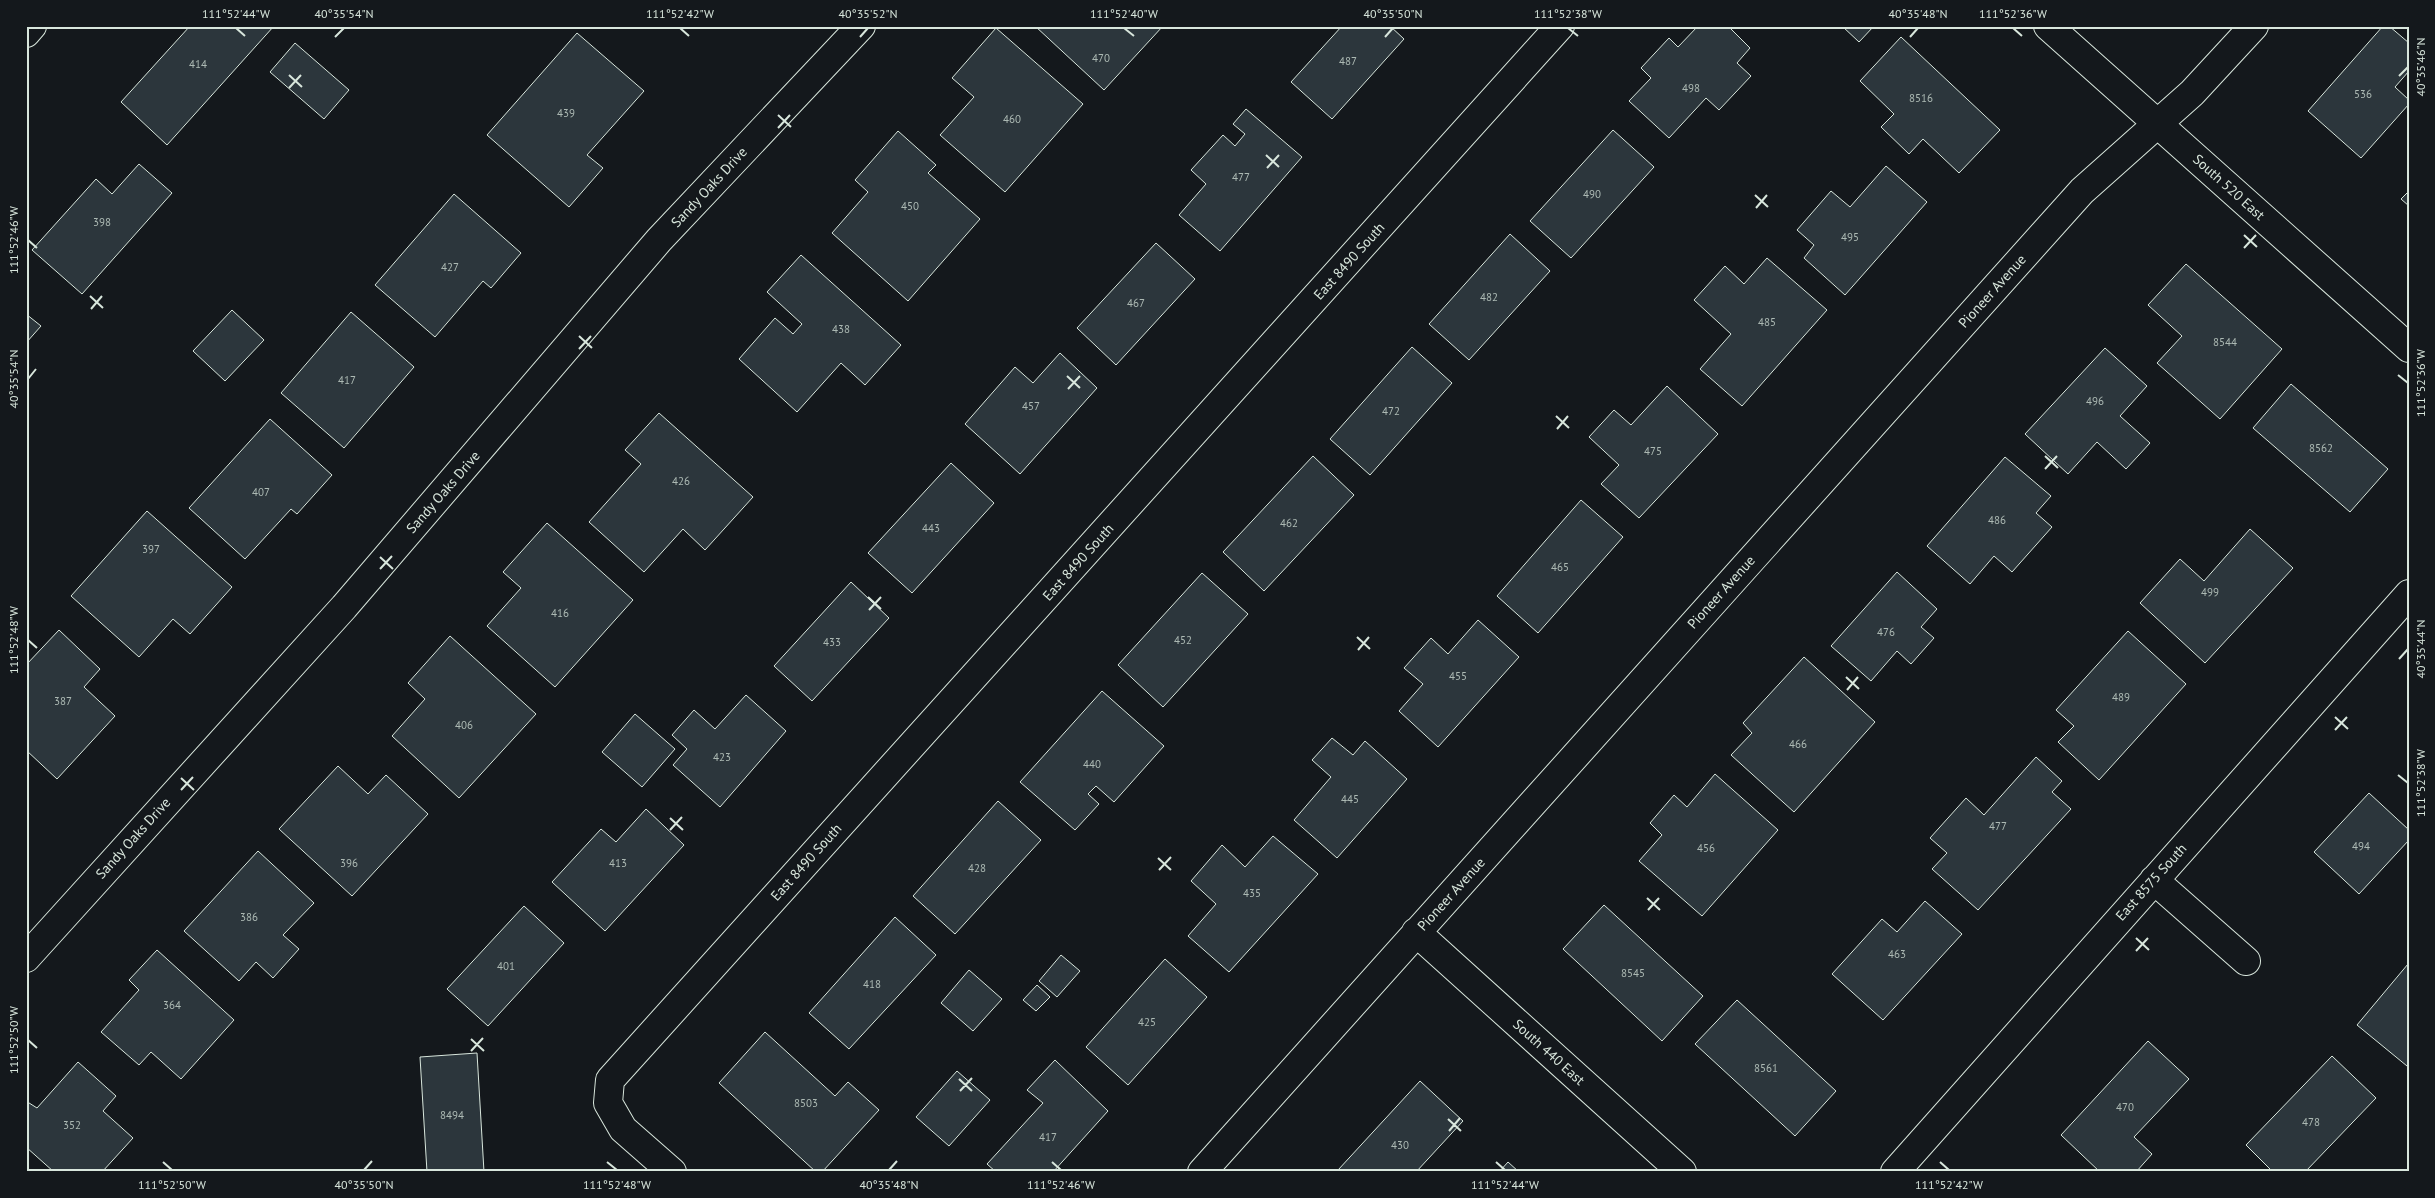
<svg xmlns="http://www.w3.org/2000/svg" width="2435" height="1198" viewBox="0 0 2435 1198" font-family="'PT Sans',sans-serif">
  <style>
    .building { fill: #2c363c; stroke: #d8e6dc }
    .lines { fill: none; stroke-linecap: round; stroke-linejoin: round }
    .minor-casing { stroke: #d8e6dc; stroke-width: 30 }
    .minor { stroke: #14181c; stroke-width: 28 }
    .ticks { fill: none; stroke: #d8e6dc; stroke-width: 2 }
    .labels { text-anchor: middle; stroke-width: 4; stroke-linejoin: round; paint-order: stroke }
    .number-label { font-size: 11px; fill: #adbab4 }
    .street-label { font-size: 14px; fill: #d8e6dc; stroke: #14181c }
    .neatline { fill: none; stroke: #d8e6dc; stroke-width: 2 }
    .ticks-label { font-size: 12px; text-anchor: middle; fill: #d8e6dc }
  </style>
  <rect width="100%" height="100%" fill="#14181c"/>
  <!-- building -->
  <path class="building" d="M190,26H274L167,145L121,102Z
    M1035,26H1163L1104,90Z
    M1342,26H1390L1404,39L1332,119L1291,82Z
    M1698,26H1728L1750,48L1737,63L1751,76L1719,110L1706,98L1669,138L1629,101L1651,78L1641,68L1669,38L1678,47Z
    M1842,26H1874L1859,42Z
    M2383,26H2389L2409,43V71L2395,87L2409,100V104L2361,158L2308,111Z
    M996,28L1083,104L1005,192L940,135L974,97L952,78Z
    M577,33L644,91L587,155L603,168L569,207L487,135Z
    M1901,37L2000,130L1959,173L1923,139L1909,154L1881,127L1894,114L1860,81Z
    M295,43L349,90L324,119L270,72Z
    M1246,109L1302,157L1220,251L1179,215L1206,184L1191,170L1223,135L1235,146L1245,134L1233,124Z
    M1613,130L1654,167L1571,258L1530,221Z
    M898,131L936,165L928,173L980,219L908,301L832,233L868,192L855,180Z
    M139,164L172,193L82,294L32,250L96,179L112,194Z
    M1886,166L1927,202L1845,295L1804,258L1814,245L1797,230L1831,191L1850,207Z
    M2409,191V206L2401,199Z
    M454,194L521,253L491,288L483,281L435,337L375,285Z
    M1510,234L1550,271L1469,360L1429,324Z
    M1156,243L1195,279L1116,365L1077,328Z
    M801,255L901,345L865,385L841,363L797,412L739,359L775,318L793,334L802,324L767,292Z
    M1767,258L1827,310L1742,406L1700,369L1731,334L1694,300L1725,266L1744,284Z
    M2186,264L2282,349L2220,419L2157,363L2182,336L2148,305Z
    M232,310L264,340L225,381L193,351Z
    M351,312L414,367L344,448L281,393Z
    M26,314L41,326L26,343Z
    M1412,347L1452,383L1370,475L1330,439Z
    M2105,348L2147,386L2120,416L2150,443L2126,469L2097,442L2068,474L2025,434Z
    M1060,353L1097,388L1020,474L965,424L1015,367L1033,383Z
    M2291,384L2388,469L2350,512L2253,428Z
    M1667,386L1718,434L1639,518L1601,484L1619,465L1589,437L1614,410L1631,425Z
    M659,413L753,497L705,550L683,529L644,572L589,522L641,464L625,450Z
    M270,419L332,475L297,514L291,509L245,559L189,508Z
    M1313,456L1354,495L1264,591L1223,552Z
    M2005,457L2051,496L2036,513L2052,527L2012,572L1994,556L1970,584L1927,546Z
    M951,463L994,503L912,593L868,553Z
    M1581,500L1623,537L1538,633L1497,596Z
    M147,511L232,587L190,634L173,619L139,657L71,596Z
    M547,523L633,600L555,687L487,626L521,588L503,572Z
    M2250,529L2293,568L2205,663L2140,603L2180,559L2204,581Z
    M1897,572L1937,609L1921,627L1934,638L1911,664L1897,651L1871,681L1831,646Z
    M1202,573L1248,614L1163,707L1118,665Z
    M851,582L889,618L812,701L774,666Z
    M1478,620L1519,657L1438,747L1399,711L1423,684L1404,668L1431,638L1448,654Z
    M59,630L100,669L84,687L115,716L57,779L26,750V665Z
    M2128,631L2186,684L2099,780L2058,742L2074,726L2056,710Z
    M450,636L536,714L459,798L392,736L425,699L408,683Z
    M1804,657L1875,722L1794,812L1731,755L1752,733L1743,723Z
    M1102,691L1164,746L1114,802L1096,786L1088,794L1099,804L1075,830L1020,782Z
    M746,695L786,731L720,807L673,765L687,749L672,735L694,710L715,729Z
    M635,714L675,749L642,787L602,752Z
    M1332,738L1353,755L1365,741L1407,779L1337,858L1294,820L1331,777L1312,760Z
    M2036,757L2062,781L2052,792L2071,809L1978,910L1932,869L1947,853L1930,838L1966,798L1984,815Z
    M338,766L368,794L386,775L428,814L352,896L279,829Z
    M1715,774L1778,830L1702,916L1639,861L1662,835L1650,823L1674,795L1687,807Z
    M2369,793L2409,830V840L2359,894L2314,852Z
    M998,801L1041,840L955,934L913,896Z
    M646,809L684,845L605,931L552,882L601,829L616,842Z
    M1273,836L1318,874L1229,972L1188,936L1216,904L1191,881L1222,845L1245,867Z
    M258,851L314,903L283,935L299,949L273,978L256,962L239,981L184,931Z
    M1925,901L1962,934L1883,1020L1832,974L1882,919L1897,932Z
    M1604,905L1703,996L1662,1041L1563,949Z
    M524,906L564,943L488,1026L447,989Z
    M895,917L936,955L849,1049L809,1013Z
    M157,950L234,1020L181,1079L151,1052L139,1065L101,1032L139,990L129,980Z
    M1061,955L1080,971L1057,997L1039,981Z
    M1165,959L1207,997L1128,1085L1086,1047Z
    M2408,964L2409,1064L2407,1066L2357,1025Z
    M969,970L1002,999L973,1031L941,1003Z
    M1037,985L1050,997L1036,1011L1023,1000Z
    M1737,1000L1836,1091L1795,1136L1695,1044Z
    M765,1032L835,1096L848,1082L879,1110L822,1172H816L719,1083Z
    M2148,1041L2189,1079L2134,1137L2152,1154L2136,1172H2100L2061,1135Z
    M477,1053L484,1172H427L420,1057Z
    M2332,1056L2376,1098L2305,1172H2273L2246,1145Z
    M1055,1060L1108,1111L1053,1172H996L987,1164L1043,1103L1027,1090Z
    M78,1062L116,1096L103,1111L133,1138L102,1172H54L26,1147V1101L37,1108Z
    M957,1071L990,1100L949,1146L916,1117Z
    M1420,1081L1463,1121L1416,1172H1340L1338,1170Z
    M1508,1162L1519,1172H1499Z"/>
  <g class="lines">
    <!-- minor casing -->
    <g class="minor-casing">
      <path id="minor" d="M2048,26L2409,348
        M26,33L32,26
        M2154,880L2246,961
        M1416,932L1682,1172
        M26,958L344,607L659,240L861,26
        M672,1172L623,1129L608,1103L610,1080L1560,26
        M1202,1172L2082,191L2192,93L2254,26
        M1895,1172L2409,594"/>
    </g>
    <!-- minor -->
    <use href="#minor" class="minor"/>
  </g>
  <!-- ticks -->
  <path class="ticks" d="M236,28L245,36M680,28L689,36M1124,28L1134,36M1568,28L1578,36M2013,28L2022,36M335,37L344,28M860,37L868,28M1385,37L1393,28M1910,37L1918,28M289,75L302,87M2399,76L2408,67M289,88L301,75M778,115L791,127M778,128L790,115M1266,155L1279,167M1267,168L1279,155M1755,195L1768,207M1756,208L1767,195M2244,235L2257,247M28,240L37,248M2244,248L2256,235M90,296L103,308M91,309L102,296M579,336L592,348M579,349L591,336M2398,375L2408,383M1067,376L1080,388M28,379L36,369M1068,389L1080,376M1556,416L1569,428M1557,429L1568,416M2045,456L2058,468M2045,469L2057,456M380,557L393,569M380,569L392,556M868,597L881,609M869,610L881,597M1357,637L1370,649M28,640L37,648M1358,650L1369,637M2399,659L2408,649M1846,677L1859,689M1847,690L1858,677M2335,717L2348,729M2335,730L2347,717M2398,775L2408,783M181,778L194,790M181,790L193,777M670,818L683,830M670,830L682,817M1158,858L1171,870M1159,870L1171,857M1647,898L1660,910M1648,910L1659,898M2136,938L2149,950M2136,951L2148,938M471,1039L484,1051M28,1040L37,1048M471,1051L483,1038M959,1079L972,1091M960,1091L972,1078M1448,1119L1461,1131M1449,1131L1460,1118M163,1162L172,1170M607,1162L617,1170M1052,1162L1061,1170M1496,1162L1505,1170M1940,1162L1949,1170M364,1170L372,1161M889,1170L897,1161"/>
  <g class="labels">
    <!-- number labels -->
    <g class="number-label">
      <text x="1101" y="62">470</text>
      <text x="1348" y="65">487</text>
      <text x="198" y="68">414</text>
      <text x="1691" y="92">498</text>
      <text x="2363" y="98">536</text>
      <text x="1921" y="102">8516</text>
      <text x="566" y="117">439</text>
      <text x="1012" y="123">460</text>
      <text x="1241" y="181">477</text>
      <text x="1592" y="198">490</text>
      <text x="910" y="210">450</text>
      <text x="102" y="226">398</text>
      <text x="1850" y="241">495</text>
      <text x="450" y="271">427</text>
      <text x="1489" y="301">482</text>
      <text x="1136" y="307">467</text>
      <text x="1767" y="326">485</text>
      <text x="841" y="333">438</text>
      <text x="2225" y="346">8544</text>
      <text x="347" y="384">417</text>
      <text x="2095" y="405">496</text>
      <text x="1031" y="410">457</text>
      <text x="1391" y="415">472</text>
      <text x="2321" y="452">8562</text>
      <text x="1653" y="455">475</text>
      <text x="681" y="485">426</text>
      <text x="261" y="496">407</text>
      <text x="1997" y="524">486</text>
      <text x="1289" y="527">462</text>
      <text x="931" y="532">443</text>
      <text x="151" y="553">397</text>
      <text x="1560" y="571">465</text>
      <text x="2210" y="596">499</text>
      <text x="560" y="617">416</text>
      <text x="1886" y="636">476</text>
      <text x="1183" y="644">452</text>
      <text x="832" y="646">433</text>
      <text x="1458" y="680">455</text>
      <text x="2121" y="701">489</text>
      <text x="63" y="705">387</text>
      <text x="464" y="729">406</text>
      <text x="1798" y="748">466</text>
      <text x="722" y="761">423</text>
      <text x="1092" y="768">440</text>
      <text x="1350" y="803">445</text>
      <text x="1998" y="830">477</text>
      <text x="2361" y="850">494</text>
      <text x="1706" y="852">456</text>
      <text x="349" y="867">396</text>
      <text x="618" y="867">413</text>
      <text x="977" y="872">428</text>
      <text x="1252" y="897">435</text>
      <text x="249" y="921">386</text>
      <text x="1897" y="958">463</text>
      <text x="506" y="970">401</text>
      <text x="1633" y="977">8545</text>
      <text x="872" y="988">418</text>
      <text x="172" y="1009">364</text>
      <text x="1147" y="1026">425</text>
      <text x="1766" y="1072">8561</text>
      <text x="806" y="1107">8503</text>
      <text x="2125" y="1111">470</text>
      <text x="452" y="1119">8494</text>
      <text x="2311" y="1126">478</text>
      <text x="72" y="1129">352</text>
      <text x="1048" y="1141">417</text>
      <text x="1400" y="1149">430</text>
    </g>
    <!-- street labels -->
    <g class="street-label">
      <text transform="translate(709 187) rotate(-47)" y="5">Sandy Oaks Drive</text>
      <text transform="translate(2229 187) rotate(42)" y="5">South 520 East</text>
      <text transform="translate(1349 261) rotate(-48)" y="5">East 8490 South</text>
      <text transform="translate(1992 291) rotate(-48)" y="5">Pioneer Avenue</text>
      <text transform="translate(443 492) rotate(-49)" y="5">Sandy Oaks Drive</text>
      <text transform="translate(1078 562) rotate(-48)" y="5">East 8490 South</text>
      <text transform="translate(1721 592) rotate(-48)" y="5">Pioneer Avenue</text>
      <text transform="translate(133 838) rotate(-48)" y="5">Sandy Oaks Drive</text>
      <text transform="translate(806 862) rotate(-48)" y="5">East 8490 South</text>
      <text transform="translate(2151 882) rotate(-48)" y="5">East 8575 South</text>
      <text transform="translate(1451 894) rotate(-48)" y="5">Pioneer Avenue</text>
      <text transform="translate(1549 1052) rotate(42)" y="5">South 440 East</text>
    </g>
  </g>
  <!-- border -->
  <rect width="2435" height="1198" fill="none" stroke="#14181c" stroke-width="55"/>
  <rect x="28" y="28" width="2380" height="1142" class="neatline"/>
  <g class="ticks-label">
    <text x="236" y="18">111°52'44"W</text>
    <text x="344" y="18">40°35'54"N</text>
    <text x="680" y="18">111°52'42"W</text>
    <text x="868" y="18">40°35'52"N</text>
    <text x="1124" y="18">111°52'40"W</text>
    <text x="1393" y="18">40°35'50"N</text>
    <text x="1568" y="18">111°52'38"W</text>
    <text x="1918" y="18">40°35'48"N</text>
    <text x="2013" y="18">111°52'36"W</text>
    <text transform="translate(2421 67) rotate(-90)" y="4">40°35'46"N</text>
    <text transform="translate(14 240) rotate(-90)" y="4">111°52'46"W</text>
    <text transform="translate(14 379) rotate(-90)" y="4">40°35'54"N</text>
    <text transform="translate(2421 383) rotate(-90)" y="4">111°52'36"W</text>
    <text transform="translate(14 640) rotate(-90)" y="4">111°52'48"W</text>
    <text transform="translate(2421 649) rotate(-90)" y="4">40°35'44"N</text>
    <text transform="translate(2421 783) rotate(-90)" y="4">111°52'38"W</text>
    <text transform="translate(14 1040) rotate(-90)" y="4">111°52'50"W</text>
    <text x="172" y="1189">111°52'50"W</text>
    <text x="364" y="1189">40°35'50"N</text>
    <text x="617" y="1189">111°52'48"W</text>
    <text x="889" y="1189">40°35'48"N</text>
    <text x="1061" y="1189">111°52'46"W</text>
    <text x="1505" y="1189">111°52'44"W</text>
    <text x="1949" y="1189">111°52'42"W</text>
  </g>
</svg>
